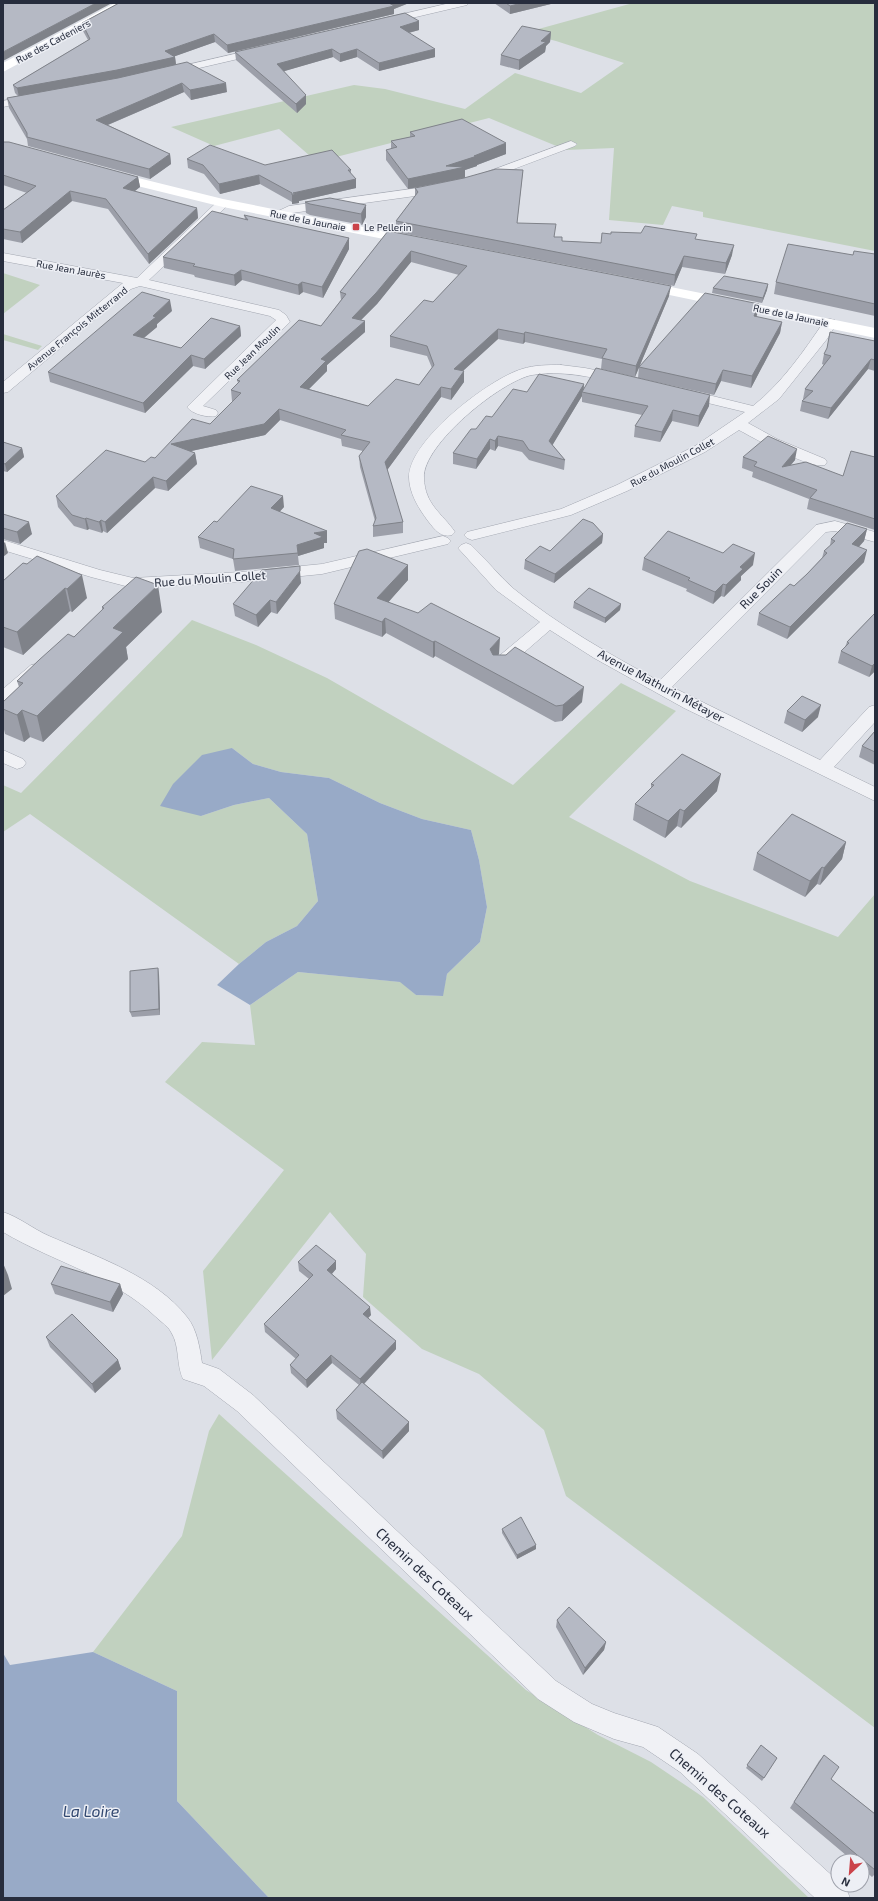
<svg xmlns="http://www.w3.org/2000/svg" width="878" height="1901" viewBox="0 0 878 1901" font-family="'Exo 2',sans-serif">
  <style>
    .green { fill: #c1d1bf }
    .water { fill: #98aac7 }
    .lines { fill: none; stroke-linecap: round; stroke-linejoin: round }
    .street-casing { stroke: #a3a7b1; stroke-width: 1 }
    .street { fill: #f0f1f5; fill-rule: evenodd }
    .secondary { fill: #fff; fill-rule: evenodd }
    .wall { fill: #9c9fa9; fill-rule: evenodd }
    .shaded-wall { fill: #7f8289 }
    .building { fill: #b5b9c4; stroke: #7f8289; fill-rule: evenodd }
    .poi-dot { fill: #cb434a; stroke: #edeff5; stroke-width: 1.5 }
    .labels { text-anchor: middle; stroke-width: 3; stroke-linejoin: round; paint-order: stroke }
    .far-street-label { font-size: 10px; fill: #272d3d; stroke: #edeff5 }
    .far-poi-label { font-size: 10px; fill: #272d3d; stroke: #edeff5; text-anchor: start }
    .street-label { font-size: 12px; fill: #272d3d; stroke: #edeff5 }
    .near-street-label { font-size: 14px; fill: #272d3d; stroke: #edeff5 }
    .near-water-label { font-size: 16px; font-style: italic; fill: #324870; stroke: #edeff5 }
  </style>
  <rect width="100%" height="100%" fill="#dde0e7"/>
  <!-- green -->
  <path class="green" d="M633,3H875V251L703,217V212L672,206L663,225L609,220L614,148L566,150L489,118L336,157L310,156L279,129L214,146L171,127L354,85L385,89L465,109L515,73L581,93L624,63L556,41L524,33Z
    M3,273L40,285L3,314Z
    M3,334L42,346L38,350L3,340Z
    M192,620L256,645L327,678L513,785L621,683L676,711L569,817L690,881L838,937L875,894V1728L566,1496L544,1430L479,1374L422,1349L363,1297L366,1254L330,1212L212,1360L203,1271L284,1170L165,1082L202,1042L255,1045L250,1005L298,972L401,982L416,995L442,996L447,974L480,942L487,907L479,860L471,830L422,819L380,803L329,778L281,772L253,764L232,748L201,816L234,805L269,798L307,834L318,901L297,926L266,942L239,964L30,814L3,832V785L21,793Z
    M219,1414L526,1690L598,1735L651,1762L703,1797L809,1898H269L177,1801V1691L93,1652L182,1536L209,1431Z"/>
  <!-- water -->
  <path class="water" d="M232,748L253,764L281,772L329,778L380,803L422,819L471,830L479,860L487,907L480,942L447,974L443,996L416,995L400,982L298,972L250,1005L217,985L239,964L266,942L297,926L318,901L307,834L269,798L234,805L201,816L160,806L173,784L202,755Z
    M93,1652L177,1691V1801L269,1898H3V1653L10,1665Z"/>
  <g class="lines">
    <!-- street casing -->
    <g class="street-casing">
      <path id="street" d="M450,3H468L467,5L386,24L381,21L382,19Z
        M260,48L264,49L265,51L264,53L169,75L164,72L165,70Z
        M33,95L37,96L38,98L37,100L3,107V101Z
        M571,141L577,144L575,146L487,179H479L477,177L479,175Z
        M440,185L446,189L444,192L292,213L280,219L274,215L276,212L289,206Z
        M222,200L226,201L228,204L226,207L149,280L279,310L286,315L290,322L203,406L216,410L218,413L216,416C208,418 192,414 187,407L276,320L270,316L140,286L131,289L8,392L3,393V382L123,283L3,261V253L137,278L218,201Z
        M830,319L835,320L837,323L827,339L779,399L748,423L777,439L825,459L827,462L825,465C810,469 755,439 739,430L705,452L627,491L571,515L472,540L467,538L464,535L467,532L561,509L617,485L695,446L745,412L679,396L677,393L679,390L684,389L753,406C782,383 804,351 825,320Z
        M561,365L585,368L624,376L626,379L624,382L619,383C591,377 561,370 532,375C501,381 422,445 424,478C425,505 442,513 455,532L452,535C441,538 435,530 428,521C419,509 409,493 409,477C409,440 489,379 522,369C534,365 548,365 561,365Z
        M835,521L875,532V542L835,531L826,532L672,687L820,760L869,707L875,705V722L834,767L875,787V801L684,708L594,658L550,630L505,669L499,670L493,669L491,665L493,661L540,622L496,590L458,548L461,545L466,543L471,545C486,559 499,576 514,589C558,625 609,654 659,681L816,525Z
        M443,536L448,538L451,541L448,544L322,574L241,582L133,588L91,577L3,550V540L100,570L133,578L241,572L322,564Z
        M37,664L43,665L45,669L43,673L9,702L3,704V689L31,665Z
        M3,750L23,759L26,763L23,767L17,769L3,763Z
        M3,1212C19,1217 33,1229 49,1236C95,1256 155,1276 187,1317C197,1329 200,1349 202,1363L219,1369L253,1395L556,1681L592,1704L614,1713L658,1727L698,1754L838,1881V1885H842L846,1888L850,1898H815L680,1772L643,1747L614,1739L574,1722L538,1699L237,1411L204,1386L183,1379C176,1364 180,1346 171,1332C168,1326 161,1322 156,1317C113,1276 53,1262 3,1232Z"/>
    </g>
    <!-- street -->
    <use href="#street" class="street"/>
    <!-- secondary -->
    <path class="secondary" d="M115,3H130L128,5L3,72V63Z
      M110,171L223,199L414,237L419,238L421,241L419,244L414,245L223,207L105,178L103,175L105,172Z
      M641,281L875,328V338L636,288L634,285L636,282Z"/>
  </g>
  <!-- wall -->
  <path class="wall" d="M119,3H409L394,9V14L228,53L215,42L175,56V57L176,64L227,92L191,100L184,92L108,125L170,154L171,164L150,179L28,146L27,139L9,108L7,98L18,96L15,93L13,85L88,40L83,31L82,23Z
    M494,3H555L510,14Z
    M419,21V30L409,33L435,57L379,71L357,57L340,62L333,57L284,71L306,104L297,113L236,60L235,52Z
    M551,32L550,42L546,46L545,52L519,70L500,65L501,55Z
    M410,132L506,154L477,165V166L465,170V178L408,189L386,160V150L391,149V141L410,137Z
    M3,142L138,177L140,187L134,191L197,208L198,218L149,264L108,209L72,201L22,243L3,239V211L27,193L3,185Z
    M187,159L265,165L351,170V174L356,179V188L299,201V203L292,204V202L260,184L220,194L204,174L188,168Z
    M523,170L522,180L517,223L555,237L562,241L601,243L697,240L732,255L725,274L682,267L674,286L396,232V221L415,196V188Z
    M330,198L366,217L362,225L310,215L306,213L305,202Z
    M244,215L349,238V249L323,298L303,292L299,295L242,280L235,286L195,277L194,275L164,268L163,257L245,219Z
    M388,231L669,296L635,377L601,369L602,359L525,342L523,344L498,339L463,371L464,382L451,400L441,397L387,470L403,522V533L373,537V526L375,521L360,467L359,456L363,451L342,446L341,439L280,420L265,435L191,451L195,453L197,464L168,491L155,488L107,533L103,531L102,533L89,529L87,530L74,526L58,507L56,496L155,458L210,424L233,401H232L231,390L238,383L237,380L321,326L341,300L340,292ZM411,262L459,275L433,302L390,336V347L427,356L432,368L419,385L368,406L309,389L327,371V365L365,332V321L361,320L377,304Z
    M875,254V316L774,294L776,282L853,255Z
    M768,284L767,290L762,303L712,293L713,288Z
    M759,304L756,317L782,322L780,333L751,388L721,381L714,395L638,378L639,367Z
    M172,311L157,324V327L144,338L181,348L240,326L241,336L205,369L193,366L145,413L50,382L48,372Z
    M830,332L875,341V371L868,369L828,419L800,411L802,401L804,399H803L805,389L824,365L822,364L824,354L827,349Z
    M584,384V389L709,406L698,427L672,421L660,442L634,437L635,426L642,415L582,402V396L552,445L565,460L564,470L529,460L522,452L498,446L495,451L490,449L476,469L453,464V453L476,429L527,392Z
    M3,442L22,448L24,457L7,472L3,471Z
    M743,457L795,460L791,465L843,476L875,457V530L807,509L809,499L752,477L753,472L742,468Z
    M284,507L279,512L327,531V543H324V548L298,556L299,565L235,571L233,559L200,548L198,537L217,522Z
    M3,514L32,534L20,544L3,539Z
    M867,529L864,541L859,547L864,562L787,639L757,625L759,613L794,586L807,574L822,558L824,551L830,546L831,539Z
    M603,534L602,543L554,583L524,569L525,560Z
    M644,558L753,565L741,576V580L724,597L721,596L713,604L686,591L687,589L642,570Z
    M23,563L87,598L72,612L70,611L23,655L3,647V581Z
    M408,565V580L388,602L499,654L498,655L582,702L562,721L555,722L435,656L433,658L386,633L382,637L335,619L334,604Z
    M301,583L277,614L271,612L258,627L235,616L233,604Z
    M574,602L621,604L620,610L605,623L573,608Z
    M102,607L162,612L126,647L128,659L43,742L30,737L24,742L5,734L3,725V702L19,687L17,681L74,637L102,610Z
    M875,613V671L869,677L838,663L841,651L845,647L847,642Z
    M787,711L818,717L802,732L784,723Z
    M875,731V765L859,757L862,746Z
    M651,784L717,791L681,828L677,826L665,838L633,820L635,804L651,788Z
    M846,842L842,859L820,885L817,884L805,897L753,870L757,853Z
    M159,974L160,1015L132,1017L130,1012Z
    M298,1262L336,1269L332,1274L371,1315L368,1318L396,1349L364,1384L409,1422V1431L383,1459L337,1419L336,1410L359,1385L332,1363L307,1388L291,1373L290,1365L296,1359L265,1332L264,1324L309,1279L299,1271Z
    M51,1284H120L123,1294L113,1312L55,1294Z
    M46,1337L118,1360L121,1369L95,1393L50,1347Z
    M502,1529L536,1545V1549L517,1559L502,1533Z
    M557,1620L606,1642L604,1650L583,1675L556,1627Z
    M761,1745L777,1758L762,1781L746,1768Z
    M824,1755L831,1779L875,1814V1874L872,1877L862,1868V1861H853L790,1808L819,1761Z"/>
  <!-- shaded-wall -->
  <path class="shaded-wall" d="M96,3H112L3,61V52Z
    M389,3H409L394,9V14L228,53L227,45Z
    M522,3H555L510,14V6Z
    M419,21V30L400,35V27Z
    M551,32L550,42L546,46L545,52L519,70V60L541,41Z
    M214,34L215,42L170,58L175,57L176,65L119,79L19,97L17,88L165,51Z
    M332,49L333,57L278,73L277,64Z
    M357,49V57L340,62V54Z
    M435,49V57L379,71V63Z
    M182,83L184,92L98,129L96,120Z
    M226,83L227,92L191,100L190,90Z
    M306,95V104L297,113L296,104Z
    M506,143V154L477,165V166L465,170V178L408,189V179L446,166Z
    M170,154L171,164L150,179L149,169Z
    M259,175L260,184L220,194L219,184Z
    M138,177L140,187L125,199L123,188Z
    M356,179V188L299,201V203L292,204V195L293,193Z
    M70,191L72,201L22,243L20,232Z
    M366,205V217L362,225L361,214Z
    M197,208L198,218L149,264L148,254Z
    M349,238V249L323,298L322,287Z
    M734,245L732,255L725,274L726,263Z
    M411,251V262L377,304L352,329V318Z
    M684,256L682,267L674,286L675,275Z
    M241,270L242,280L235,286L234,275Z
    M302,282L303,292L299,295L298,285Z
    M768,284L767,290L762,303L763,298Z
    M671,286L669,296L635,377L636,366Z
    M170,300L172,311L157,324V327L135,345L133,335L153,316Z
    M759,304L757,315L752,327L754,316Z
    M365,321V332L327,365V371L301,397L300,387L321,359Z
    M782,322L780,333L751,388L752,376Z
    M240,326L241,336L205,369L204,359Z
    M498,329V339L454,379V369Z
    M525,332V342L523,344L524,334Z
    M191,355L193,366L145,413L143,403Z
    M871,359L868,369L828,419L831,408Z
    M723,370L721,381L714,395L716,384Z
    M464,371V382L451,400V389Z
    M584,384L583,392H582V396L549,451V441Z
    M441,387V397L385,473V462Z
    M710,395L709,406L698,427L699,416Z
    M279,409L280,420L265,435L173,455L171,444Z
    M673,410L672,421L660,442L662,432Z
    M498,436V446L495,451V441Z
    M490,439V449L476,469L477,459Z
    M22,448L24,457L7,472L5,464Z
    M797,449L795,460L780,477L782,467Z
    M195,453L197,464L168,491L166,481Z
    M153,477L155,488L107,533L105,522Z
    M283,496L284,507L272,520L271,508Z
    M86,518L89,529L87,530L85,519Z
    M101,520L103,531L102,533L99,522Z
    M29,522L32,534L20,544L17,532Z
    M867,529L864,541L850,556L852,544Z
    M327,531V543H324V548L298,556L297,545L314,533Z
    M603,534L602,543L554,583L555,574Z
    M5,542L8,553L3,557V544Z
    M867,550L864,562L787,639L790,627Z
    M755,553L753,565L741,576V580L724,597L726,585L740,567Z
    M408,565V580L378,614L377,598Z
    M300,571L301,583L277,614L276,602Z
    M82,575L87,598L72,612L67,589Z
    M723,584L721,596L713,604L715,592Z
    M158,585L162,612L126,647L128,659L43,742L37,716L113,628Z
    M65,588L70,611L23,655L17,632Z
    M270,600L271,612L258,627L256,615Z
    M621,604L620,610L605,623V618Z
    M385,618L386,633L382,637V622Z
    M500,638L499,654L490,664V649Z
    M435,641V656L433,658V642Z
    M875,663V671L869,677L872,666Z
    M584,687L582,702L562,721L563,705Z
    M821,705L818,717L802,732L805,720Z
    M22,710L30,737L24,742L17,715Z
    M721,774L717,791L681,828L684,811Z
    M680,809L677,826L665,838L668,821Z
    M846,842L842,859L820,885L824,868Z
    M822,867L817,884L805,897L810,881Z
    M158,968L159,974L160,1015L159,1009Z
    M336,1261V1269L328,1278L327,1270Z
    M3,1263L8,1275L12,1289L3,1296Z
    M120,1284L123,1294L113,1312L110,1302Z
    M370,1307L371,1315L364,1322L363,1314Z
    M396,1341V1349L361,1387L360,1379Z
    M331,1355L332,1363L307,1388L306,1380Z
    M118,1360L121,1369L95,1393L92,1384Z
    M409,1422V1431L383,1459L382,1451Z
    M536,1545V1549L517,1559V1555Z
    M606,1642L604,1650L583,1675L585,1668Z"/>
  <!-- building -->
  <path class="building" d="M3,3H96L3,52Z
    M119,3H389L394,6L227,45L214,34L165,51L175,57L117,70L17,88L13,85L90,39L82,23Z
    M506,3H522L510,6Z
    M405,13L419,21L400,27L435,49L379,63L357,49L340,54L332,49L277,64L306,95L296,104L235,52Z
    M522,26L551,32L541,41L546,42L519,60L501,55Z
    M187,62L226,83L190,90L182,83L96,120L170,154L149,169L27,137V133L7,98L118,78Z
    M462,119L506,143L474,156H477L446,166L465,167L408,179L386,150L397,147L391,141L415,136L410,132Z
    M3,142H9L138,177L123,188L197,208L148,254L106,199L70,191L20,232L3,229V210L36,186L3,175Z
    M210,145L265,165L332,150L351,170H348L356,179L293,193L298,194L292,195V193L259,175L219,184L203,165L187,159Z
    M496,169L523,170L517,223L556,224L554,237H562V241L601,243L602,233L611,234V232L641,233L645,226L697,234L695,239L734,245L726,263L684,256L675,275L396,221L418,192L415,188L464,178Z
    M330,198L366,205L361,214L310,204L305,202Z
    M212,211L248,220L244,215L349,238L322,287L302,282L298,285L241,270L234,275L193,266L195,264L163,257Z
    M388,231L671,286L636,366L602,358L607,349L525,332L524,334L498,329L454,369L464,371L451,389L441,387L385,462L403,522L373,526L376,518L359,456L370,442L341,435L346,430L279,409L264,424L171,444L195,453L166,481L153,477L105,522L101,520L99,522L86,518L85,519L72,515L56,496L106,450L145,462L151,457L155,458L192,419L210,424L241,393L231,390L240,381L237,380L299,320L321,326L346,294L340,292ZM411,251L467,266L433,302L424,300L390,336L427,346L434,365L419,385L396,379L368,406L300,387L326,361L321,359L365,321L352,318L376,293Z
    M788,244L853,255L854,251L875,254V304L776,282Z
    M724,276L768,284L763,298L713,288Z
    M142,292L170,300L153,316L156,317L133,335L181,348L211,318L240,326L204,359L191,355L143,403L48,372Z
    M705,293L759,304L754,316L782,322L752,376L723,370L716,384L639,367Z
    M830,332L875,341V360L871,359L831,408L802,401L813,391L805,389L831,356L824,354L827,348Z
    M596,368L710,395L699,416L673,410L662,432L635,426L648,406L582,392Z
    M539,374L584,384L549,441L565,460L529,450L523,441L498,436L495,441L490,439L477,459L453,453L471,429H476L486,416L492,417L513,389L527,392Z
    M768,436L797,449L782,467L806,462L843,476L851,451L875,457V519L810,498L817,490L754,466L757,462L743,457Z
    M3,442L22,448L5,464L3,463Z
    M251,486L283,496L271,508L327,531L314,533L323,537L297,545L298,553L233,559L234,549L198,537L214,521L217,522Z
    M3,514L29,522L17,532L3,528Z
    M583,519L593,523L603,534L555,574L525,560L540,546L550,551Z
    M847,523L867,529L852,544L867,550L790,627L759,613L790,584L794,586L807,574L827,553L824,551L835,541L831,539Z
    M668,531L723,553L733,544L755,553L740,567L743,569L726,585L723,584L715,592L688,580L690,578L644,558Z
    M367,549L408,565L377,598L418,613L431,603L500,638L490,649L493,655H506L515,647L584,687L563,705L556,706L435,641L433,642L385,618L382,622L334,604L359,551Z
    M37,556L82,575L67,589L65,588L17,632L3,627V581L23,563L27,564Z
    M300,566V571L276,602L270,600L256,615L233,604L262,570Z
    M136,577L158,585L113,628L123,632L37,716L22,710L17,715L3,709V702L23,683L17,681L39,660L68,634L74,637L104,608L102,607Z
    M589,588L621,604L605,618L574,602Z
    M875,613V663L872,666L841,651L849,643L847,642Z
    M802,696L821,705L805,720L787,711Z
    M875,731V752L862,746Z
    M682,754L721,774L684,811L680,809L668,821L635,804L654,785L651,784Z
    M792,814L846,842L824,868L822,867L810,881L757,853Z
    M158,968L159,1009L130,1012V971Z
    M316,1245L336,1261L327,1270L370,1307L363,1314L396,1341L360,1379L331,1355L306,1380L290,1365L299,1355L264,1324L313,1275L298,1262Z
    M61,1266L120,1284L110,1302L51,1284Z
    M72,1314L118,1360L92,1384L46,1337Z
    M362,1382L409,1422L382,1451L336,1410Z
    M521,1517L536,1545L517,1555L502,1529Z
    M569,1607L606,1642L585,1668L557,1620Z
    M761,1745L777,1758L764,1778L747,1765Z
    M824,1755L839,1767L831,1779L875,1814V1870L794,1802Z"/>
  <!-- markers -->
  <rect class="poi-dot" x="352" y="223" width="8" height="8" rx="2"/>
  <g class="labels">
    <!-- far-street labels -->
    <g class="far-street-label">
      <text transform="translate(53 41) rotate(-28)" y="4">Rue des Cadeniers</text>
      <text transform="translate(308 220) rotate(11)" y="4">Rue de la Jaunaie</text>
      <text transform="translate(71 269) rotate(10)" y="4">Rue Jean Jaurès</text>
      <text transform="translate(791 315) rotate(12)" y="4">Rue de la Jaunaie</text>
      <text transform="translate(77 328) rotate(-39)" y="4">Avenue François Mitterrand</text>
      <text transform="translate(252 352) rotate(-44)" y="4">Rue Jean Moulin</text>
      <text transform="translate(672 462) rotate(-28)" y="4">Rue du Moulin Collet</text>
    </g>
    <!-- far-poi labels -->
    <g class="far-poi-label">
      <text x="364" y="231">Le Pellerin</text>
    </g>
    <!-- street labels -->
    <g class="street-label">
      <text transform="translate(210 579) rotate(-4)" y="4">Rue du Moulin Collet</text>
      <text transform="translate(761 588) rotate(-45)" y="4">Rue Souin</text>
      <text transform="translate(661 686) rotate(28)" y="4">Avenue Mathurin Métayer</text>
    </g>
    <!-- near-street labels -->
    <g class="near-street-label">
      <text transform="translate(425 1574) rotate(43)" y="5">Chemin des Coteaux</text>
      <text transform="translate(720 1793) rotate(41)" y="5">Chemin des Coteaux</text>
    </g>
    <!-- near-water labels -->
    <g class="near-water-label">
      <text x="91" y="1817">La Loire</text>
    </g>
  </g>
  <!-- border -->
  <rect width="878" height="1901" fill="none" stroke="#272d3d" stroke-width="8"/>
  <!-- north arrow -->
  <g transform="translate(850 1873) rotate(206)"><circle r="19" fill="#edeff5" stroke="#9ea1ab"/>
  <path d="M0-3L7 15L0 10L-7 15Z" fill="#cb434a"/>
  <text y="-6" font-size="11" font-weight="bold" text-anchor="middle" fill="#272d3d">N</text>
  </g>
</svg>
